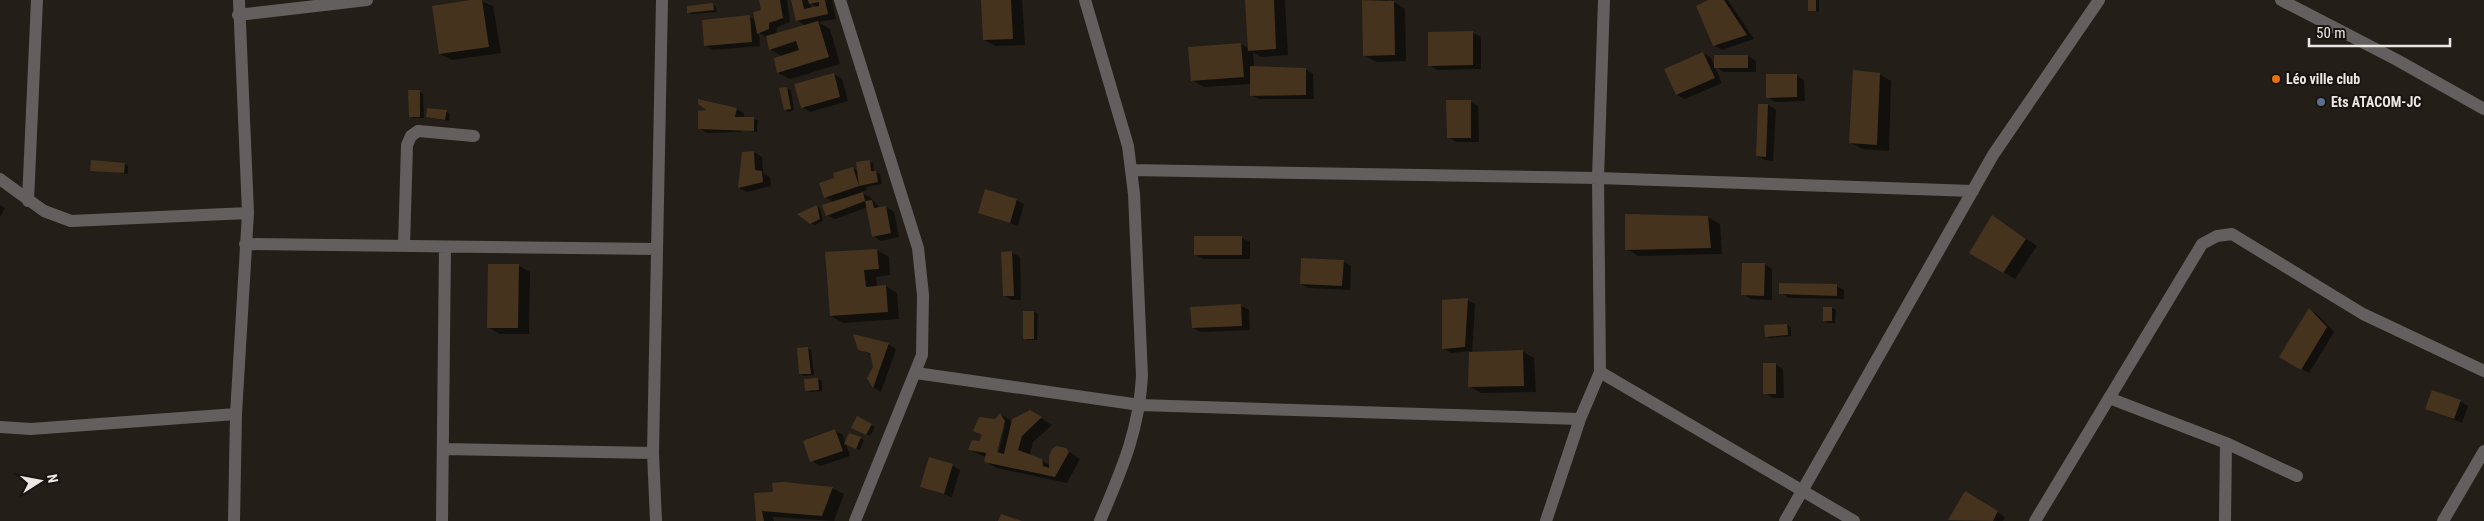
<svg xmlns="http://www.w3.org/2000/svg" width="2484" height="521" viewBox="0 0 2484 521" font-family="'Roboto Condensed',sans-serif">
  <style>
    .shadow { fill: #0007; fill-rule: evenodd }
    .building { fill: #46331e }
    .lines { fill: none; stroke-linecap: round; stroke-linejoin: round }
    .minor { stroke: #635f5e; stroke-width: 12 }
    .food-dot { fill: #e8710a; stroke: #19140f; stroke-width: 2 }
    .service-dot { fill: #5c6f8a; stroke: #19140f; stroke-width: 2 }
    .labels { text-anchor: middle; stroke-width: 4; stroke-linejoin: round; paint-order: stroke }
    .poi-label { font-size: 14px; font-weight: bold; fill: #ebe7e4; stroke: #19140f; text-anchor: start }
  </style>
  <rect width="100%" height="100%" fill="#231e18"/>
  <!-- shadow -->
  <path class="shadow" d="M478,0L493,6L501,53L452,60L440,54Z
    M760,0H787L790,22L777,27L776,34L806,26L797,20L793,0H832L836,19L818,22L830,29L840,64L790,79L778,73L783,57L770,49L766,37L759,33L760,46L713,50L705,45L750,17L756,20L762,11ZM810,3L818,7L811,9Z
    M982,0H1022L1025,45L996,46L984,40Z
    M1246,0H1285L1288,55L1261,57L1253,52L1254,68L1305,69L1313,74L1314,99H1259L1251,95V84L1204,87L1192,80L1241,44L1249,49Z
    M1363,0H1388V2H1394L1405,9L1406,61L1376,62L1364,55Z
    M1710,0H1728L1754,39L1722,50L1714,45Z
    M1809,0H1819V12L1809,10Z
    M713,4L716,7L717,12L692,14L688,12Z
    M1473,33L1481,37V69L1437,70L1429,65Z
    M1703,53L1711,58L1722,83L1685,99L1677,95Z
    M1716,56H1748L1756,61V72H1724L1716,67Z
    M834,74L842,79L848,101L810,112L802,107Z
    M1879,74L1891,81L1889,151L1862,149L1850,142Z
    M1796,75L1804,80L1805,101L1775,102L1767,97Z
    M787,88L791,90L794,110L788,112L785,109Z
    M420,92L423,94L424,118H413L410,116Z
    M1470,102L1478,106L1479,142H1456L1448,137Z
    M1768,105L1776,110L1773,161L1765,160L1757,156Z
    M736,109L744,113V118L758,120L757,132L741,130V132L707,133L699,128Z
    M446,111L450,114L449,121L427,117Z
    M754,152L762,157L763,173L770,177L771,186L747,192L739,188L743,153Z
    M869,161L873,163L874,172L880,174L882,184L866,187L867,190L861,192L871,198L880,208L886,207L894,212L899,237L881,241L873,236L868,207L835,219L827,215L834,202L825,197L836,179L853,168L859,172Z
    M125,164L128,166V174L92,170Z
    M1016,200L1024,204L1018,226L980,212Z
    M0,205L5,208L0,217Z
    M817,206L820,208L823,221L815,225L811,223Z
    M1626,215L1708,217L1720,224L1722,254L1638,256L1627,249Z
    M1992,216L2037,246L2015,279L1971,253Z
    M1196,237L1242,238L1250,242V259H1203L1195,254Z
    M877,250L889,257L890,275L876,277L877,287L886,286L897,293L899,319L843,323L831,316Z
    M1003,253H1012L1020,257L1021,300H1012L1004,295Z
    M1343,261L1351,266L1350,290L1309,288L1301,284Z
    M1764,264L1772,269V300L1751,299L1743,294Z
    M518,265L530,272L529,334H500L488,327Z
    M1836,286L1844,290V299L1789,298L1781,293Z
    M1467,300L1475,304L1472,353L1522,351L1534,358L1536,392L1481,393L1469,386L1470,351L1451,353L1443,348Z
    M1241,306L1249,310L1250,330L1201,332L1193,328Z
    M1832,308L1836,310L1835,323H1828L1824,320Z
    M2309,309L2317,314L2334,332L2309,373L2281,357Z
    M1034,312L1038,314L1037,340H1028L1024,338Z
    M1787,325L1791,327V336L1770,338L1766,336Z
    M888,344L896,349L881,392L874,388L869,378L874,367L872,355L859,349Z
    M807,348L811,350L814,375L804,376L801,374Z
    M1775,364L1783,369L1784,398H1773L1765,393Z
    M818,379L822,381V391L810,392L806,390Z
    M2460,401L2468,406L2462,423L2427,409Z
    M1030,411L1052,425L1033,442L1030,455L1050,465L1065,449L1080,459L1067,483L997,468L985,461L986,457L969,450L980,442L1000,414L1013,422ZM1003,425H1005L997,459L994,458Z
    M858,418L875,427L870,436L853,428Z
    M835,431L843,435L850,456L820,466L812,461Z
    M860,438L864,440L860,450L850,446Z
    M952,465L960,470L952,497L921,486Z
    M832,488L844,494L834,521L773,517L774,521H757L756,494Z
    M1965,492L2005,517L2003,521L1950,519Z"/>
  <!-- building -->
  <path class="building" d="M470,0H482L489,47L439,54L432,6Z
    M759,0H780L783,18L769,23V29L757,34L753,12L761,10Z
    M791,0H802L804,9L819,6V2L809,4L808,0H825L828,14L796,21Z
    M981,0H1011L1013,39L983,40Z
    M1245,0H1274L1276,49L1248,51Z
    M1362,0L1394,1L1395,55L1363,56Z
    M1708,0H1724L1747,35L1713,46L1696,6Z
    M1808,0H1816V11H1808Z
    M713,3L714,10L687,13V6Z
    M750,15L752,42L704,46L702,20Z
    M818,21L829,57L777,73L774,58L799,50L796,41L769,50L766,36Z
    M1473,31V65L1428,66V32Z
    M1241,43L1244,77L1191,81L1188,47Z
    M1703,52L1715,78L1676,95L1664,69Z
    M1714,55H1748V68H1714Z
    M1250,66L1306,68V95L1250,96Z
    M1853,70L1880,73L1877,145L1849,143Z
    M834,73L840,97L801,108L794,84Z
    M1766,74H1797V97L1766,98Z
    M787,87L791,109L784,110L779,88Z
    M408,90H420V117H409Z
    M698,99L737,108L735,117H754V131L698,129V111L706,110L698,104Z
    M1446,100H1471V138H1447Z
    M1758,104H1768L1766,157L1756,156Z
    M427,108L447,110L445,120L426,117Z
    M754,151L755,170L762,171L763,182L738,188L742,152Z
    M91,160L125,163L124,173L90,171Z
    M870,160L871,171H876L878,182L859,186L856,162Z
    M853,167L859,186L824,198L819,183L834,178L833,173Z
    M985,189L1017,199L1010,223L978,213Z
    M863,192L865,201L826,216L822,205Z
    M872,200L874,208L886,206L891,233L872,237L865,201Z
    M817,205L820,219L810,224L797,214Z
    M1625,214L1708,216L1711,248L1625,250Z
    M1992,215L2026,239L2003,273L1969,253Z
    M1194,236H1242V255H1194Z
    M877,249L879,269L864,270L866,287L886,285L888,312L830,316L825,252Z
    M1012,251L1014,296H1003L1001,252Z
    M1301,258L1344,260L1342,286L1300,284Z
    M1742,263H1765L1764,296L1741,295Z
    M488,264H519L518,328H487Z
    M1779,283L1837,284V296L1779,294Z
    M1468,298L1465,347L1442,349V300Z
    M1241,304L1242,326L1192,328L1190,307Z
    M1823,307H1832V321H1823Z
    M2309,308L2327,327L2301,370L2279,357Z
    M1023,311H1034V339H1023Z
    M1787,324L1788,335L1765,337L1764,325Z
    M853,334L889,343L873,388L867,378L873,367L870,353L858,350Z
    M808,347L811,374H799L797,348Z
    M1523,350L1524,386L1468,387L1469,352Z
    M1763,363H1776V394H1763Z
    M818,378L819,390L805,391L804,379Z
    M2432,390L2461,400L2454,419L2425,409Z
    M1030,410L1042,417L1022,436L1018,450L1042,459L1043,466L1049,468V456L1052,449L1056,446L1066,448L1069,452L1055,477L984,462L986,453L968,450L972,440L979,441L982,435L973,431L979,417L995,419L1000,413L1005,421L997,452L1004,454L1012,419Z
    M857,416L872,424L866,435L851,428Z
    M835,429L843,451L810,462L803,441Z
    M849,433L861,437L856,449L844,444Z
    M929,457L953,464L944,494L920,487Z
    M783,482L833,487L822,516L762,511L764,521H756L754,493L773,492L772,483Z
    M1965,491L1998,511L1993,521L1948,520Z
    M1001,514L1022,521H998Z"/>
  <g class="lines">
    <!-- minor -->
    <path class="minor" d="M840,0L918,248L923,295L922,355L855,521
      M1085,0L1128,146L1134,194L1142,376C1139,432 1121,471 1100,521
      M2281,0L2397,60L2484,109
      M238,15L367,0
      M1131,170L1598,178L1973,191
      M0,179L44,211L71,221L248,213
      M28,201L37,0
      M245,244L657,249
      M404,246L407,145L411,136L418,131L474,136
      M1600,372L1854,521
      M916,373L1140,405L1580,419
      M2109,398L2226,443L2297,476
      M0,427L31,429L236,414
      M444,449L653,453
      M234,521L236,414L248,213L239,0
      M442,521L445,247
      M656,521L653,453L662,0
      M1546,521L1580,419L1600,372L1598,178L1604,0
      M1785,521L1993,155L2099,0
      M2035,521L2202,244L2217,236L2232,234L2363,314L2484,371
      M2225,521L2226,443
      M2443,521L2484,451"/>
  </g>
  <!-- markers -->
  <circle class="food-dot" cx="2276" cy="79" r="5"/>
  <circle class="service-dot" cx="2321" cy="102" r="5"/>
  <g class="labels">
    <!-- poi labels -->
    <g class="poi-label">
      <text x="2286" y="84">Léo ville club</text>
      <text x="2331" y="107">Ets ATACOM-JC</text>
    </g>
  </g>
  <!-- north arrow -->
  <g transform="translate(40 481) rotate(79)" stroke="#19140f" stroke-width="4" paint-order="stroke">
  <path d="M0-4L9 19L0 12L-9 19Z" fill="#ebe7e4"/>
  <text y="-8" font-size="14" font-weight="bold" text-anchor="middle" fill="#ebe7e4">N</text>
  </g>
  <!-- scale -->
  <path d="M2309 38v8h141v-8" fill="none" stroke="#ebe7e4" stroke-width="2.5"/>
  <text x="2316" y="38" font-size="15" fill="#ebe7e4" stroke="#19140f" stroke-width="4" paint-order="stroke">50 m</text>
</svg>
